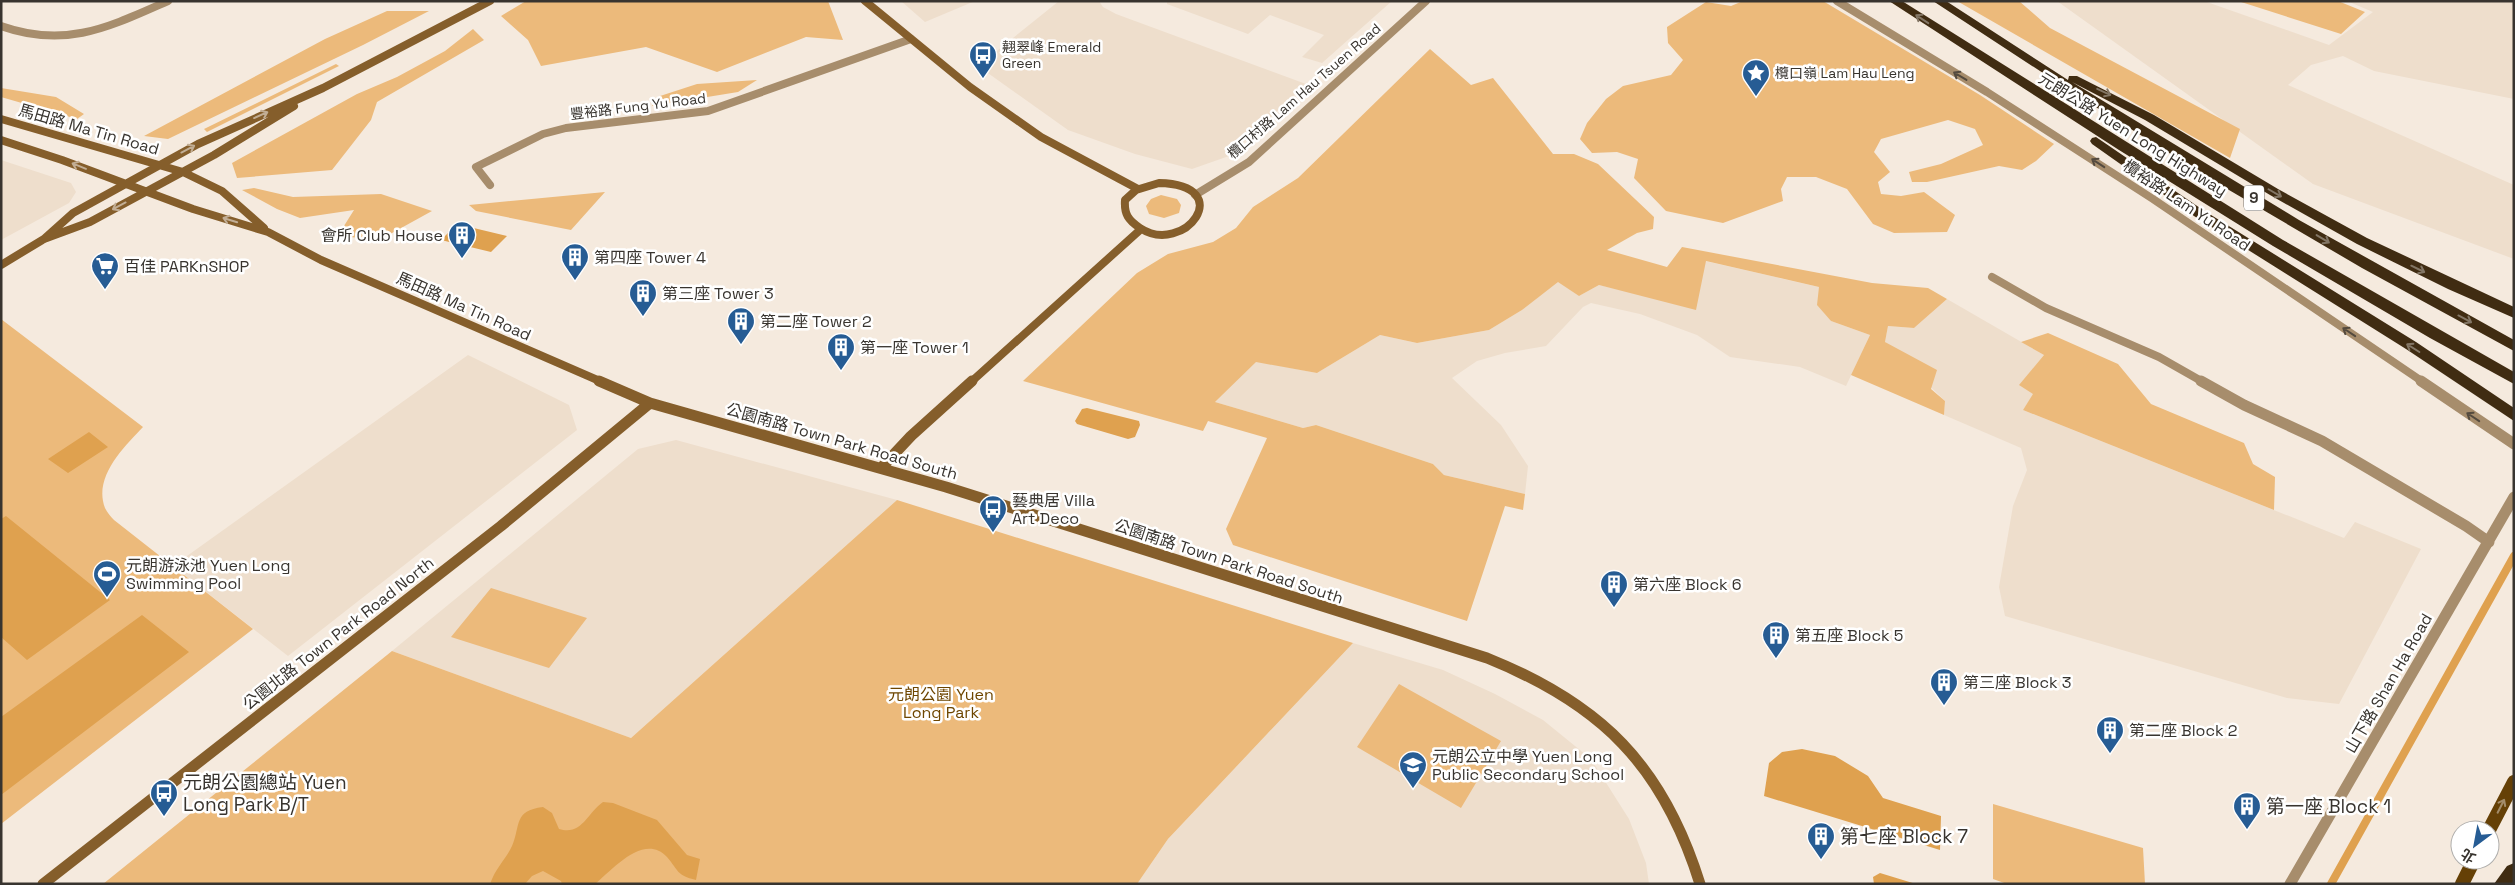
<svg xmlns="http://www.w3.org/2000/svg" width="2515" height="885" viewBox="0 0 2515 885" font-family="'Space Grotesk','Noto Sans TC',sans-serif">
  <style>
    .built { fill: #eedecc }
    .green { fill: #ecba7b }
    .water { fill: #dfa14f }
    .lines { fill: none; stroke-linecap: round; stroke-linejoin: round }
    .stream { stroke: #dfa14f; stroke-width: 8 }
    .street-far1 { stroke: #a78d6c; stroke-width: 8 }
    .street { stroke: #a78d6c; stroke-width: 11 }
    .secondary-far1 { stroke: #855e2b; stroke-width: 8 }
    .secondary { stroke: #855e2b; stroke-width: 11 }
    .primary { stroke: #654006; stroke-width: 14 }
    .highway { fill: #402c12; fill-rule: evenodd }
    .oneway { stroke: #837665 }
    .oneway2 { stroke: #544a3e }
    .oneway3 { stroke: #c2ae95 }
    .oneway4 { stroke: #a38c6a }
    .labels { text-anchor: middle; stroke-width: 5; stroke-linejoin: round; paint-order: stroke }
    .far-poi-label { font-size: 14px; fill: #38342f; stroke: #fff; text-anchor: start }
    .far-street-label { font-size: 14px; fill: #38342f; stroke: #fff }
    .shield { fill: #fff; stroke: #74716d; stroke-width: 1 }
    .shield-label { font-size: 15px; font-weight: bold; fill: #38342f }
    .street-label { font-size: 16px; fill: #38342f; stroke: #fff }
    .poi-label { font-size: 16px; fill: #38342f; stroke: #fff; text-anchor: start }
    .park-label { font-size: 16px; fill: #6e4600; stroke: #fff }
    .near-poi-label { font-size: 19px; fill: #38342f; stroke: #fff; text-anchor: start }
  </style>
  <rect width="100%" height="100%" fill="#f5eade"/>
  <!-- built -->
  <path class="built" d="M901,1H975L925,22Z
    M1059,1H1099L1103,7L1116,14L1306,84L1229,156L1192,169L1135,154L1068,130L978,66Z
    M1167,1H1392L1322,63L1302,57L1324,35L1270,15L1248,34L1167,4Z
    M2057,1H2204L2329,45L2373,12L2347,1H2514V99L2374,71L2343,56L2311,65L2288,85L2514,185V259L2313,184Z
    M1,160L71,183L76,192L69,203L1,240Z
    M1705,261L1819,287L1831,321L1870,335L1846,386L1800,367L1730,357L1697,335L1640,314L1591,303L1583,307L1546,346L1505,353L1477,361L1452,378L1501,425L1528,466L1525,494L1444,475L1433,464L1316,425L1303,428L1215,402L1256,361L1317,373L1380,335L1417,343L1489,330L1522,310L1558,281L1579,296L1599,285L1631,292Z
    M1947,299L2044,355L2020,385L2034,394L2023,410L2344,538L2355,522L2421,549L2339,704L2287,698L2005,616L1999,587L2013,506L2027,470L2021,448L1944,415L1945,401L1885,342L1888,326L1914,328Z
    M468,355L569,405L577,430L288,656L173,566Z
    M676,440L897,500L631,738L392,651L638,449Z
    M1353,643L1443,670L1495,694L1543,720L1591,759L1629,819L1646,863L1649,884H1137L1168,839Z"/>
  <!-- green -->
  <path class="green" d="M526,1H828L843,40L806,37L717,72L646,47L541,66L528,40L501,16Z
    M1743,1H1823L1980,95L2054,144L2036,161L2022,170L1999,166L1927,182H1912L1909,172L1941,164L1983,145L1975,129L1948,120L1881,139L1874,152L1890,172L1878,182L1881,194L1901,196L1924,192L1955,215L1947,232L1894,233L1873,224L1847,189L1816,177H1787L1781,189L1783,201L1723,223L1666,211L1634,178L1638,159L1617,152L1592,153L1580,139L1587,123L1606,99L1623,86L1671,75L1683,60L1668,43L1667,27L1706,2L1731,6Z
    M1957,1H2019L2050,28L2240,129L2230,158Z
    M2238,1H2338L2365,12L2341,34Z
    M387,11H429L363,45L168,139L144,136L325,39Z
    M473,29L484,40L377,102L371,120L332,170L237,178L232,163L357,94L397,77L445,51Z
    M1430,49L1471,85L1493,78L1553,154H1574L1598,164L1654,217L1653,229L1637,233L1607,250L1667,267L1682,247L1872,283L1928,288L1947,299L1914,328L1888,326L1885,342L1937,370L1931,389L1945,401L1944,415L1851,375L1870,335L1831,321L1817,305L1819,287L1706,261L1696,310L1599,285L1579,296L1558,282L1522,310L1489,330L1417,343L1380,335L1317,373L1256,362L1215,402L1303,428L1316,425L1433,464L1444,475L1525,494L1523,510L1505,506L1467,621L1233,545L1226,529L1267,438L1208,421L1203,431L1023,381L1137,273L1168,254L1213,242L1236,228L1253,207L1298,178Z
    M336,64L339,66L207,132L204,129Z
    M757,80L738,92L652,106L657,97L697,84Z
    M1,88L56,97L84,114L77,119L1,97Z
    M254,188L293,197L381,194L432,211L383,238L337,237L354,210L300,218L277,209L242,190Z
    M605,192L571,230L476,211L469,205Z
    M1161,195L1177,199L1181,205L1179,213L1164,218L1149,214L1146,206L1151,199Z
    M1,319L143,427C124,447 93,477 105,508C107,512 111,517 114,520L253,629L1,824Z
    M2048,333L2118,364L2151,404L2244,443L2253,464L2275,477L2274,510L2023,410L2033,394L2019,385L2044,355L2021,342Z
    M897,500L1353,643L1168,839L1137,884H103L392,651L631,738Z
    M491,588L587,618L549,668L451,637Z
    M1399,684L1501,741L1461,808L1357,747Z
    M1993,804L2143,848L2145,884H2007L1993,879Z"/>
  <!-- water -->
  <path class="water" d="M457,224L507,236L491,252L441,240Z
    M1087,408L1139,421L1140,425L1135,437L1128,439L1077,424L1075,421L1082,409Z
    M89,432L108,447L68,473L48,459Z
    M6,516L110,600L27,660L1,637V519Z
    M142,615L189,652L1,795V717Z
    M1802,749L1835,756L1868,776L1883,798L1941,816L1940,850L1764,796L1769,763L1782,752Z
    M603,802L613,803L657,820L687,855L700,859L696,880C676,875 679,871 667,857C644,832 612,870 595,884H562L561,881L543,871L532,876L525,884H490C496,867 506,859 512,846C521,825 513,811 543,807L552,813L559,829C582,836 587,813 603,802Z
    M1880,873L1916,884H1874L1873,877Z"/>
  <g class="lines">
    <!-- stream -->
    <path class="stream" d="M2331,884L2514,556"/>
    <!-- street-far1 -->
    <path class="street-far1" d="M1837,1L1987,92L2153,199L2423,382
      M1,26C66,49 109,27 168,1
      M490,185L476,167L543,134L566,128L708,111L911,39
      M1195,195L1249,162L1426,1
      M1992,277L2046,308L2159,357L2203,382"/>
    <!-- street -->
    <path class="street" d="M2201,381L2244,405L2322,441L2466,526L2489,542
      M2421,381L2514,444
      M2290,884L2514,497"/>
    <!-- secondary-far1 -->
    <path class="secondary-far1" d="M865,1L970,87L1041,137L1138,189
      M1,119L183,172L222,191L264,228
      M1,140L62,160L193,209L268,232L321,260L602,382
      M1159,183C1239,185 1184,257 1140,228C1128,220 1124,214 1125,200L1136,190Z
      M44,239L73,213L198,144L323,88L490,1
      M1,265L44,239L90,222L214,155L294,106
      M971,382L1140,230"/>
    <!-- secondary -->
    <path class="secondary" d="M599,381L650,403L946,487L1487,658C1601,704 1663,765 1700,884
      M882,467L911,436L972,381
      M43,884L501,526L650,403"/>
    <!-- primary -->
    <path class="primary" d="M2489,830L2514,782
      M2462,884L2474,860"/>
    <!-- highway -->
    <path class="highway" d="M1889,1H1902L2283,240L2514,372V384L2430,338L2273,246L2119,150Z
      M1933,1H1946L2068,80L2069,76H2077L2154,115L2278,189L2367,238L2514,307V318L2448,289L2357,244L2270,195L2145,120L2072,82L2299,220L2514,340V351L2362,268L2217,183L2075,94Z
      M2096,137L2203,210L2416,342L2514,408V421L2406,349L2194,216L2092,144L2090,141L2092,138Z
      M2514,863V884H2494L2507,866Z"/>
  </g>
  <!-- one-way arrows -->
  <defs><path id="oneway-shaft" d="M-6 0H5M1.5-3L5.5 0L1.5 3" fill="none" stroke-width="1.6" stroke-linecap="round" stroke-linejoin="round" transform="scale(1.25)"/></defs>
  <g class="oneway">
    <use href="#oneway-shaft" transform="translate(1922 19) rotate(-147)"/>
    <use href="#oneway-shaft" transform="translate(2104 92) rotate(25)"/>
    <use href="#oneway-shaft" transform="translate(2275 193) rotate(30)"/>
    <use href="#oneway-shaft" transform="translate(2323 239) rotate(31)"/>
    <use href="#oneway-shaft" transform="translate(2418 269) rotate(26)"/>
    <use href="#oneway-shaft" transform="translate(2465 319) rotate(28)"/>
    <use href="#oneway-shaft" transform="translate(2413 348) rotate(-148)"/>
  </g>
  <g class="oneway2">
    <use href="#oneway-shaft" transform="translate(1960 76) rotate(-149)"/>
    <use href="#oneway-shaft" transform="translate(2098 163) rotate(-147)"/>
    <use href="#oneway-shaft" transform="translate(2349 332) rotate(-146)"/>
    <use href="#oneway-shaft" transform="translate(2473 417) rotate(-146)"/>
  </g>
  <g class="oneway3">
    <use href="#oneway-shaft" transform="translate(261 115) rotate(-24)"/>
    <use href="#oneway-shaft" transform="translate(188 149) rotate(-28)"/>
    <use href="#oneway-shaft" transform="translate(79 166) rotate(-158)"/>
    <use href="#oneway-shaft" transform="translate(119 206) rotate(152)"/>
    <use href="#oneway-shaft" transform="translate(230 220) rotate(-163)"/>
  </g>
  <use class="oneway4" href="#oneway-shaft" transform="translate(2501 806) rotate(-63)"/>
  <!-- icons -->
  <defs>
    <g id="bus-pin" transform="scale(1.4375)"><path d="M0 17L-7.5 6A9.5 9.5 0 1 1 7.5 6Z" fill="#265c94" stroke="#fff"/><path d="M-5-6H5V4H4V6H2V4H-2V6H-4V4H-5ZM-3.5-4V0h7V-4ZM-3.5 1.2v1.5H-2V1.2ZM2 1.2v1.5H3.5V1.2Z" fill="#fff"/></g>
    <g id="sight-pin" transform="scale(1.4375)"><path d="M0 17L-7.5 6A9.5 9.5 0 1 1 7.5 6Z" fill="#265c94" stroke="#fff"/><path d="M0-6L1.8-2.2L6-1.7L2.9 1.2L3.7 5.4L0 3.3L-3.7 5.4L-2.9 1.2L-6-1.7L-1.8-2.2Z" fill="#fff"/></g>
    <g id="building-pin" transform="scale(1.4375)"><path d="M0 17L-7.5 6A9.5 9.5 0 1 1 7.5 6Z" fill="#265c94" stroke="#fff"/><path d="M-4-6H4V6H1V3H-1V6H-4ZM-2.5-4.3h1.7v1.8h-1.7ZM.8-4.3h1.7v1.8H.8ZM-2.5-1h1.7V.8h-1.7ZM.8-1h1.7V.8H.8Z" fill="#fff"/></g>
    <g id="supermarket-pin" transform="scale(1.4375)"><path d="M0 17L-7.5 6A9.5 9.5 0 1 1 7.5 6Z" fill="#265c94" stroke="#fff"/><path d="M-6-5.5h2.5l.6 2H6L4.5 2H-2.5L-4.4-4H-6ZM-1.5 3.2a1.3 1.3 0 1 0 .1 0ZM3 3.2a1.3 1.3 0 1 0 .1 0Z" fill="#fff"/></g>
    <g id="stadium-pin" transform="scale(1.4375)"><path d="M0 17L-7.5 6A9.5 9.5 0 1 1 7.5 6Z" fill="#265c94" stroke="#fff"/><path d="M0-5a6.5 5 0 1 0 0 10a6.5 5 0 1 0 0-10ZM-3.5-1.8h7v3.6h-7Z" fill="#fff"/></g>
    <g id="school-pin" transform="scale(1.4375)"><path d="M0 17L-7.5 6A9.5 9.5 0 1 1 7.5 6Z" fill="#265c94" stroke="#fff"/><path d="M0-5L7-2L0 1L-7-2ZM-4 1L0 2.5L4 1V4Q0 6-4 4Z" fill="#fff"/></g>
  </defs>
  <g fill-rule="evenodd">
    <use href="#bus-pin" x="983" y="55"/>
    <use href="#sight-pin" x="1756" y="73"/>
    <use href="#building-pin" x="462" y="235"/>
    <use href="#building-pin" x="575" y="257"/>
    <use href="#supermarket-pin" x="105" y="266"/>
    <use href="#building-pin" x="643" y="293"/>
    <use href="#building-pin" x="741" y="321"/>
    <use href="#building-pin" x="841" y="347"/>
    <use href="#bus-pin" x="993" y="509"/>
    <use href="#stadium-pin" x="107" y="574"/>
    <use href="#building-pin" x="1614" y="584"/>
    <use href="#building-pin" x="1776" y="635"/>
    <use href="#building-pin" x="1944" y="682"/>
    <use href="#building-pin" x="2110" y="730"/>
    <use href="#school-pin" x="1413" y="765"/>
    <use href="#bus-pin" x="164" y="793"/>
    <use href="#building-pin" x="2247" y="806"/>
    <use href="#building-pin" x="1821" y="836"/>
  </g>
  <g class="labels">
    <!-- far-poi labels -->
    <g class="far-poi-label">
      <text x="1002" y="52">翹翠峰 Emerald<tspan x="1002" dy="16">Green</tspan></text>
      <text x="1775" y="78">欖口嶺 Lam Hau Leng</text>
    </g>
    <!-- far-street labels -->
    <g class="far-street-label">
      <text transform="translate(1304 91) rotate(-41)" y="5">欖口村路 Lam Hau Tsuen Road</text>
      <text transform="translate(638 106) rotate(-7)" y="5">豐裕路 Fung Yu Road</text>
    </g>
    <!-- shield labels -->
    <rect class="shield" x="2244" y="185.5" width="20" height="25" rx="4"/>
    <g class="shield-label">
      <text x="2254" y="203">9</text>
    </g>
    <!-- street labels -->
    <g class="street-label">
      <text transform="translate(89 129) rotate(16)" y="6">馬田路 Ma Tin Road</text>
      <text transform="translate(2133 134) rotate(32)" y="6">元朗公路 Yuen Long Highway</text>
      <text transform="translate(2187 205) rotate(34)" y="6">欖裕路 Lam Yu Road</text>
      <text transform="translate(464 306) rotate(24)" y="6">馬田路 Ma Tin Road</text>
      <text transform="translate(842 441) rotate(16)" y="6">公園南路 Town Park Road South</text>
      <text transform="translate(1229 561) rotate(18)" y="6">公園南路 Town Park Road South</text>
      <text transform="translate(338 633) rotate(-38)" y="6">公園北路 Town Park Road North</text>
      <text transform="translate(2388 683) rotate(-60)" y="6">山下路 Shan Ha Road</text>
    </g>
    <!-- poi labels -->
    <g class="poi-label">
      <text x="443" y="241" text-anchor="end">會所 Club House</text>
      <text x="594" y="263">第四座 Tower 4</text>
      <text x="124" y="272">百佳 PARKnSHOP</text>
      <text x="662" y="299">第三座 Tower 3</text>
      <text x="760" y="327">第二座 Tower 2</text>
      <text x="860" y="353">第一座 Tower 1</text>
      <text x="1012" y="506">藝典居 Villa<tspan x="1012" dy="18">Art Deco</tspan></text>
      <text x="126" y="571">元朗游泳池 Yuen Long<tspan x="126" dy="18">Swimming Pool</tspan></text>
      <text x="1633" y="590">第六座 Block 6</text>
      <text x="1795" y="641">第五座 Block 5</text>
      <text x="1963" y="688">第三座 Block 3</text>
      <text x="2129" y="736">第二座 Block 2</text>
      <text x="1432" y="762">元朗公立中學 Yuen Long<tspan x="1432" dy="18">Public Secondary School</tspan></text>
    </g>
    <!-- park labels -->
    <g class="park-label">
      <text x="941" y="700">元朗公園 Yuen<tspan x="941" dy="18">Long Park</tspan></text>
    </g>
    <!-- near-poi labels -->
    <g class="near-poi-label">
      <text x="183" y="789">元朗公園總站 Yuen<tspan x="183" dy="22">Long Park B/T</tspan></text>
      <text x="2266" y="813">第一座 Block 1</text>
      <text x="1840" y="843">第七座 Block 7</text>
    </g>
  </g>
  <!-- border -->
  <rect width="2515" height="885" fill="none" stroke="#38342f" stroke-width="5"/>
  <!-- north arrow -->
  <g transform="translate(2475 845) rotate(212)"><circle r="24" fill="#ffffff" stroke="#afaeac"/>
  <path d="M0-4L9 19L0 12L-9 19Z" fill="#265c94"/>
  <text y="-8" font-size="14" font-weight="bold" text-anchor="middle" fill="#38342f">北</text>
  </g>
</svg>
